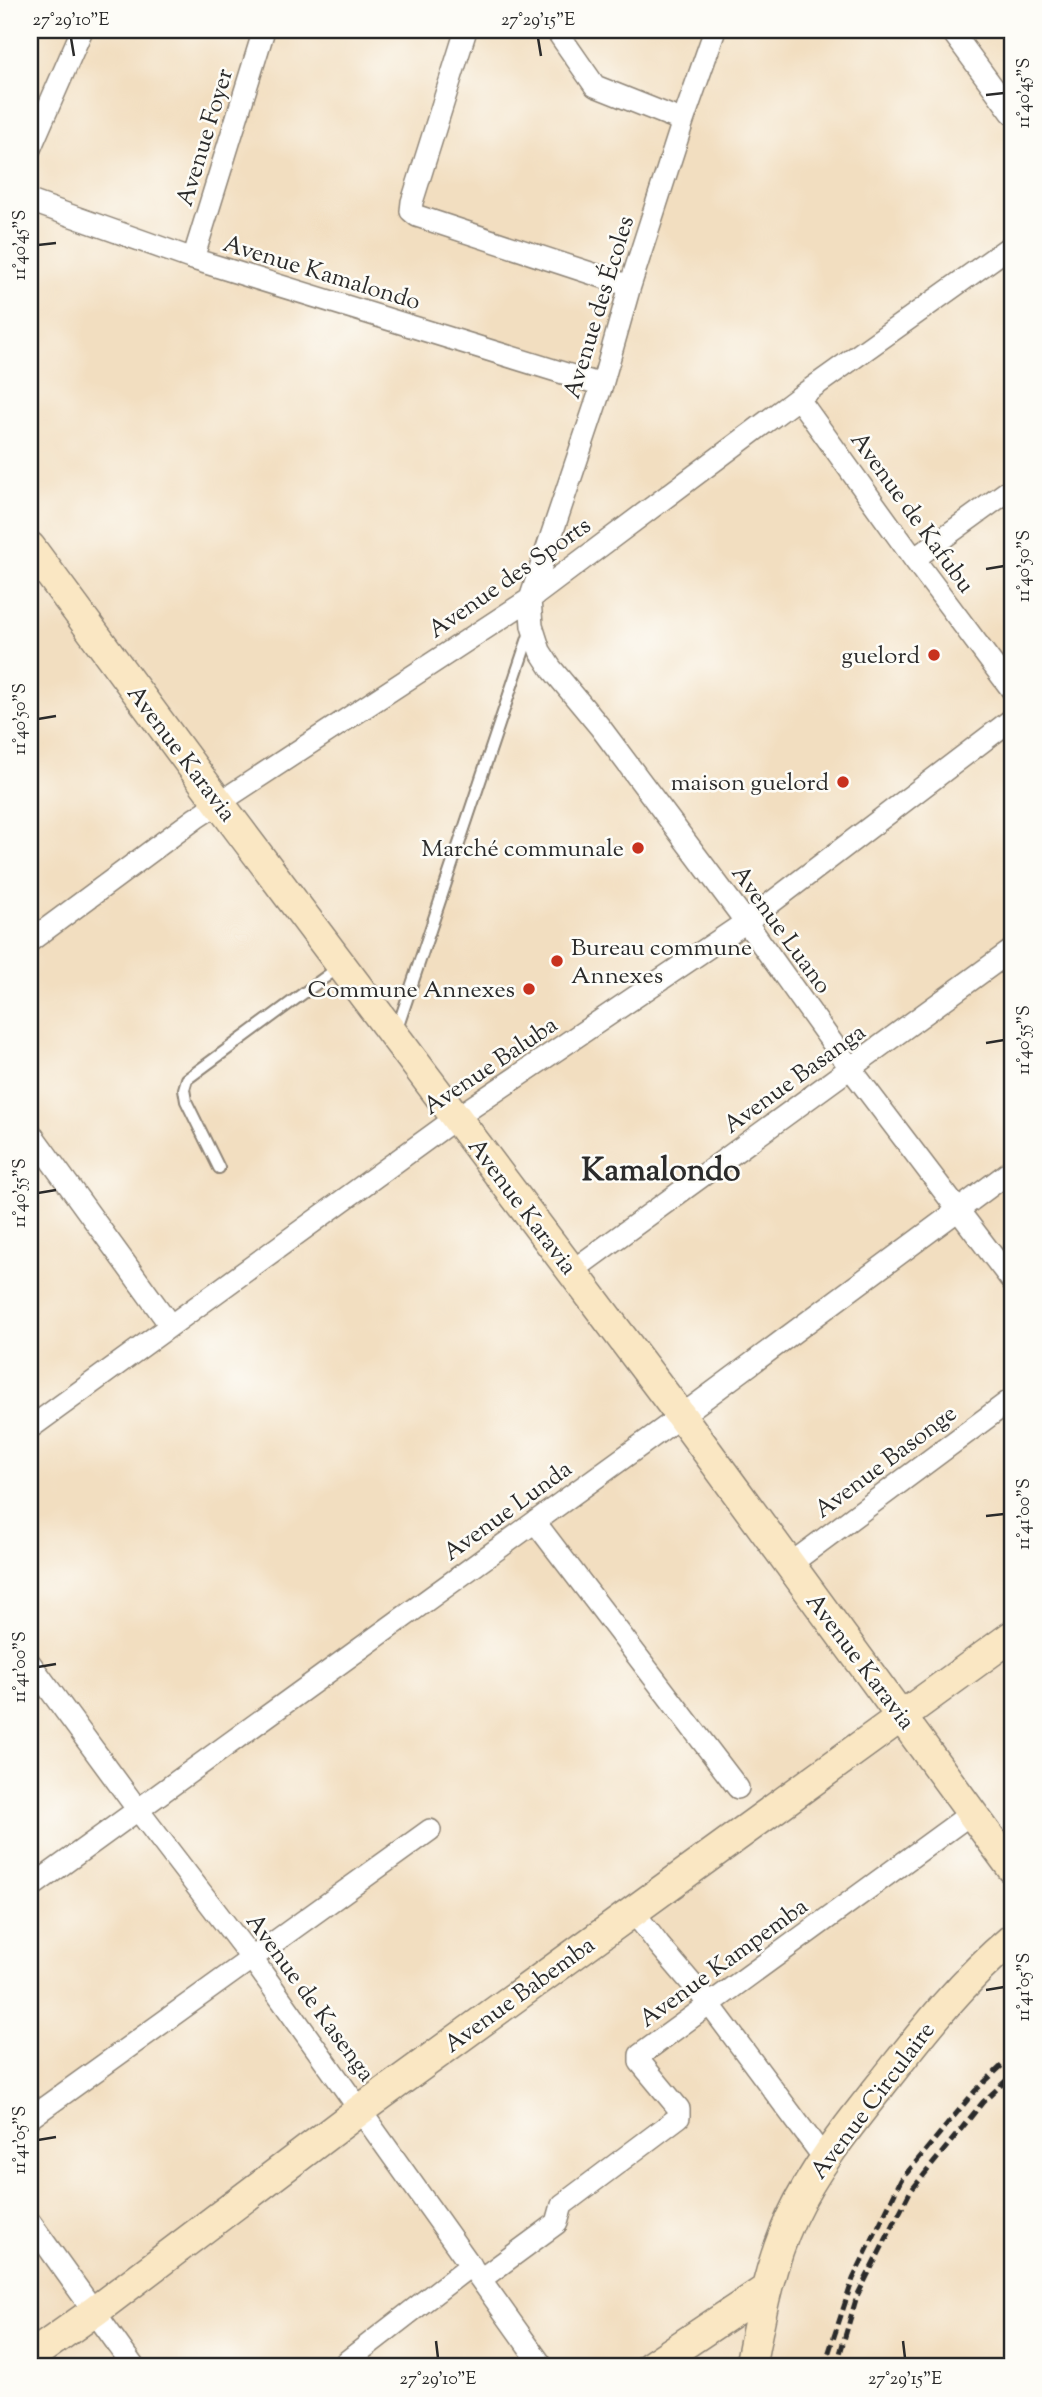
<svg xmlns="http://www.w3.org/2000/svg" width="1042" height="2397" viewBox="0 0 1042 2397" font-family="'Sorts Mill Goudy',serif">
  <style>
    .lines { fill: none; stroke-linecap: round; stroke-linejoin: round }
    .lane-casing { stroke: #8e8476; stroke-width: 14 }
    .street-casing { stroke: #8e8476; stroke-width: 24 }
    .secondary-casing { stroke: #8e8476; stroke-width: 33 }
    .lane { stroke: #fff; stroke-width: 10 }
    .street { stroke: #fff; stroke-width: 21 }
    .secondary { stroke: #fae7c3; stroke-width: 30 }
    .rail { stroke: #2b2b2b; stroke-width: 5; stroke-dasharray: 10 5; stroke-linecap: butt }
    .ticks { fill: none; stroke: #2b2b2b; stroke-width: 2.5 }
    .poi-dot { fill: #c8321e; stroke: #fdfcf7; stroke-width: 2.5 }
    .labels { text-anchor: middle; stroke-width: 5; stroke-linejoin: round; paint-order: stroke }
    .street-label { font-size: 24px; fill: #2b2b2b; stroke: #fdfcf7 }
    .poi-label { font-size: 24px; fill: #2b2b2b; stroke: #fdfcf7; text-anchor: end }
    .district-label { font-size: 32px; font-weight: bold; fill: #2b2b2b; stroke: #fdfcf7 }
    .neatline { fill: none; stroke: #2b2b2b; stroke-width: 2.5 }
    .ticks-label { font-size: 18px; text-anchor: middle; fill: #2b2b2b }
  </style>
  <rect width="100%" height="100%" fill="#fdfcf7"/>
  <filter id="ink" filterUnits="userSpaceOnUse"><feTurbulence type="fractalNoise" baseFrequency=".0143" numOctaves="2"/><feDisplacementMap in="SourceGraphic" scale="14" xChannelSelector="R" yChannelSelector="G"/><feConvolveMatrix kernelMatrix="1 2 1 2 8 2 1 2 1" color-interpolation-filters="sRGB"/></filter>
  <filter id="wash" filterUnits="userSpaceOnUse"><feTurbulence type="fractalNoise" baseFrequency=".00686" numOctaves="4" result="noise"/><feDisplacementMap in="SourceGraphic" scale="28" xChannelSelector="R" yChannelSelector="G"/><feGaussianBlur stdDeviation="1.57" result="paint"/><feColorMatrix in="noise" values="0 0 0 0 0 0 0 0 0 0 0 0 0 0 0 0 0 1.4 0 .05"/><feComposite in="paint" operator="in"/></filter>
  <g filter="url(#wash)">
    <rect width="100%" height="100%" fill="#f2dec0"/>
  </g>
  <g filter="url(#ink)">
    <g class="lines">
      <!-- lane casing -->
      <g class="lane-casing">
        <path id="lane" d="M396,1032L531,629
          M219,1168L186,1101L184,1089L187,1079L339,967"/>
      </g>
      <!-- street casing -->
      <g class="street-casing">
        <path id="street" d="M466,30L412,202L411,211L417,216L630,286
          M556,30L595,86L683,121
          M715,30L683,121L630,286L602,385L530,599L532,626L540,651L551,668L600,727L746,922L851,1069L1012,1281
          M951,30L1012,113
          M30,149L82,30
          M30,201L193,259L602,385
          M193,259L264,30
          M798,398L914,559L1012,690
          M914,559L1012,488
          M30,941L196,818L530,599L798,398L1012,245
          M30,1132L170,1325
          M572,1271L1012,950
          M30,1428L456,1118L746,922L1012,719
          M535,1522L738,1788
          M789,1565L1012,1399
          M30,1663L138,1810L253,1960L543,2367
          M30,1888L681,1416L1012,1170
          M633,1911L659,1945L710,2005L824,2158
          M30,2118L430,1830
          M30,2222L134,2367
          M481,2279L557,2223L562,2205L679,2117V2109L640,2062V2055L973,1812
          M346,2362L471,2265"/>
      </g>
      <!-- secondary casing -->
      <g class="secondary-casing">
        <path id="secondary" d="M30,547L219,803L681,1416L1012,1868
          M30,2357L95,2311L360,2110L1012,1636
          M650,2367L765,2290
          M750,2367C760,2317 769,2266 791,2218C815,2167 849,2125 884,2081C924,2030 962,1981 1012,1939"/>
      </g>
      <!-- lane -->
      <use href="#lane" class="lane"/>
      <!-- street -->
      <use href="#street" class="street"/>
      <!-- secondary -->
      <use href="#secondary" class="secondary"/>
      <!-- rail -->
      <path class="rail" d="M824,2367L853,2279L901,2180L975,2091L1012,2056
        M836,2367L857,2296L910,2192L983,2102L1012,2075"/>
    </g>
  </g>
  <!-- ticks -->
  <path class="ticks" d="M71,38L74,56M538,38L541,56M986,95L1004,93M38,245L56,243M986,569L1004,566M38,719L56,716M986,1043L1004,1040M38,1193L56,1190M986,1516L1004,1514M38,1667L56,1664M986,1990L1004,1987M38,2140L56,2137M436,2341L438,2358M903,2341L905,2358"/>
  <!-- markers -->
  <g class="poi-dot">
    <circle cx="934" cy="655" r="7"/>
    <circle cx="843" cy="782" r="7"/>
    <circle cx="638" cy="848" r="7"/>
    <circle cx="557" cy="961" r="7"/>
    <circle cx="529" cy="989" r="7"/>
  </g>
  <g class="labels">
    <!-- street labels -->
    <g class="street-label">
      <text transform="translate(204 137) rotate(-73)" y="8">Avenue Foyer</text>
      <text transform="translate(322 272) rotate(17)" y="8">Avenue Kamalondo</text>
      <text transform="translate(598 307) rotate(-73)" y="8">Avenue des Écoles</text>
      <text transform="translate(913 512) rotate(54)" y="8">Avenue de Kafubu</text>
      <text transform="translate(509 577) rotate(-35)" y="8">Avenue des Sports</text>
      <text transform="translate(182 753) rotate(53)" y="8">Avenue Karavia</text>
      <text transform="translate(782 929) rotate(54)" y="8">Avenue Luano</text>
      <text transform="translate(490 1065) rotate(-34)" y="8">Avenue Baluba</text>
      <text transform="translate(794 1078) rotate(-36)" y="8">Avenue Basanga</text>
      <text transform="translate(523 1206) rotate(53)" y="8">Avenue Karavia</text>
      <text transform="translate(885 1461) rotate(-37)" y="8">Avenue Basonge</text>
      <text transform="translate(507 1510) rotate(-36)" y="8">Avenue Lunda</text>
      <text transform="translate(861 1661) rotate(53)" y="8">Avenue Karavia</text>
      <text transform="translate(723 1962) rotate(-36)" y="8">Avenue Kampemba</text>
      <text transform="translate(519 1994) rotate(-36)" y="8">Avenue Babemba</text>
      <text transform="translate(311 1997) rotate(54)" y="8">Avenue de Kasenga</text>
      <text transform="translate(872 2100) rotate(-53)" y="8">Avenue Circulaire</text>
    </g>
    <!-- poi labels -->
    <g class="poi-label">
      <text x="920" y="663">guelord</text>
      <text x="829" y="790">maison guelord</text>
      <text x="624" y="856">Marché communale</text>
      <text x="571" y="955" text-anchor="start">Bureau commune<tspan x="571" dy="28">Annexes</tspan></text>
      <text x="515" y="997">Commune Annexes</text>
    </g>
    <!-- district labels -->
    <g class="district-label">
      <text x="661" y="1180">Kamalondo</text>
    </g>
  </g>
  <!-- margin -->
  <rect width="1042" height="2397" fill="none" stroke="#fdfcf7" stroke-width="77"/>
  <rect x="38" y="38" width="966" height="2320" class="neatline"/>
  <g class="ticks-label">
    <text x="71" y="25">27°29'10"E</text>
    <text x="538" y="25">27°29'15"E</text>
    <text transform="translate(1023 93) rotate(-90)" y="6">11°40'45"S</text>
    <text transform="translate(19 245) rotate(-90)" y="6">11°40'45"S</text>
    <text transform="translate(1023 566) rotate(-90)" y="6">11°40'50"S</text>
    <text transform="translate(19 719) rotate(-90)" y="6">11°40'50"S</text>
    <text transform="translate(1023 1040) rotate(-90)" y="6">11°40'55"S</text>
    <text transform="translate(19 1193) rotate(-90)" y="6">11°40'55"S</text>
    <text transform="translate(1023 1514) rotate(-90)" y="6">11°41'00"S</text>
    <text transform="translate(19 1667) rotate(-90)" y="6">11°41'00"S</text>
    <text transform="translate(1023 1987) rotate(-90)" y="6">11°41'05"S</text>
    <text transform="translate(19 2140) rotate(-90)" y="6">11°41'05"S</text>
    <text x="438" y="2384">27°29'10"E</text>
    <text x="905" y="2384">27°29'15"E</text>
  </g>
</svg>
